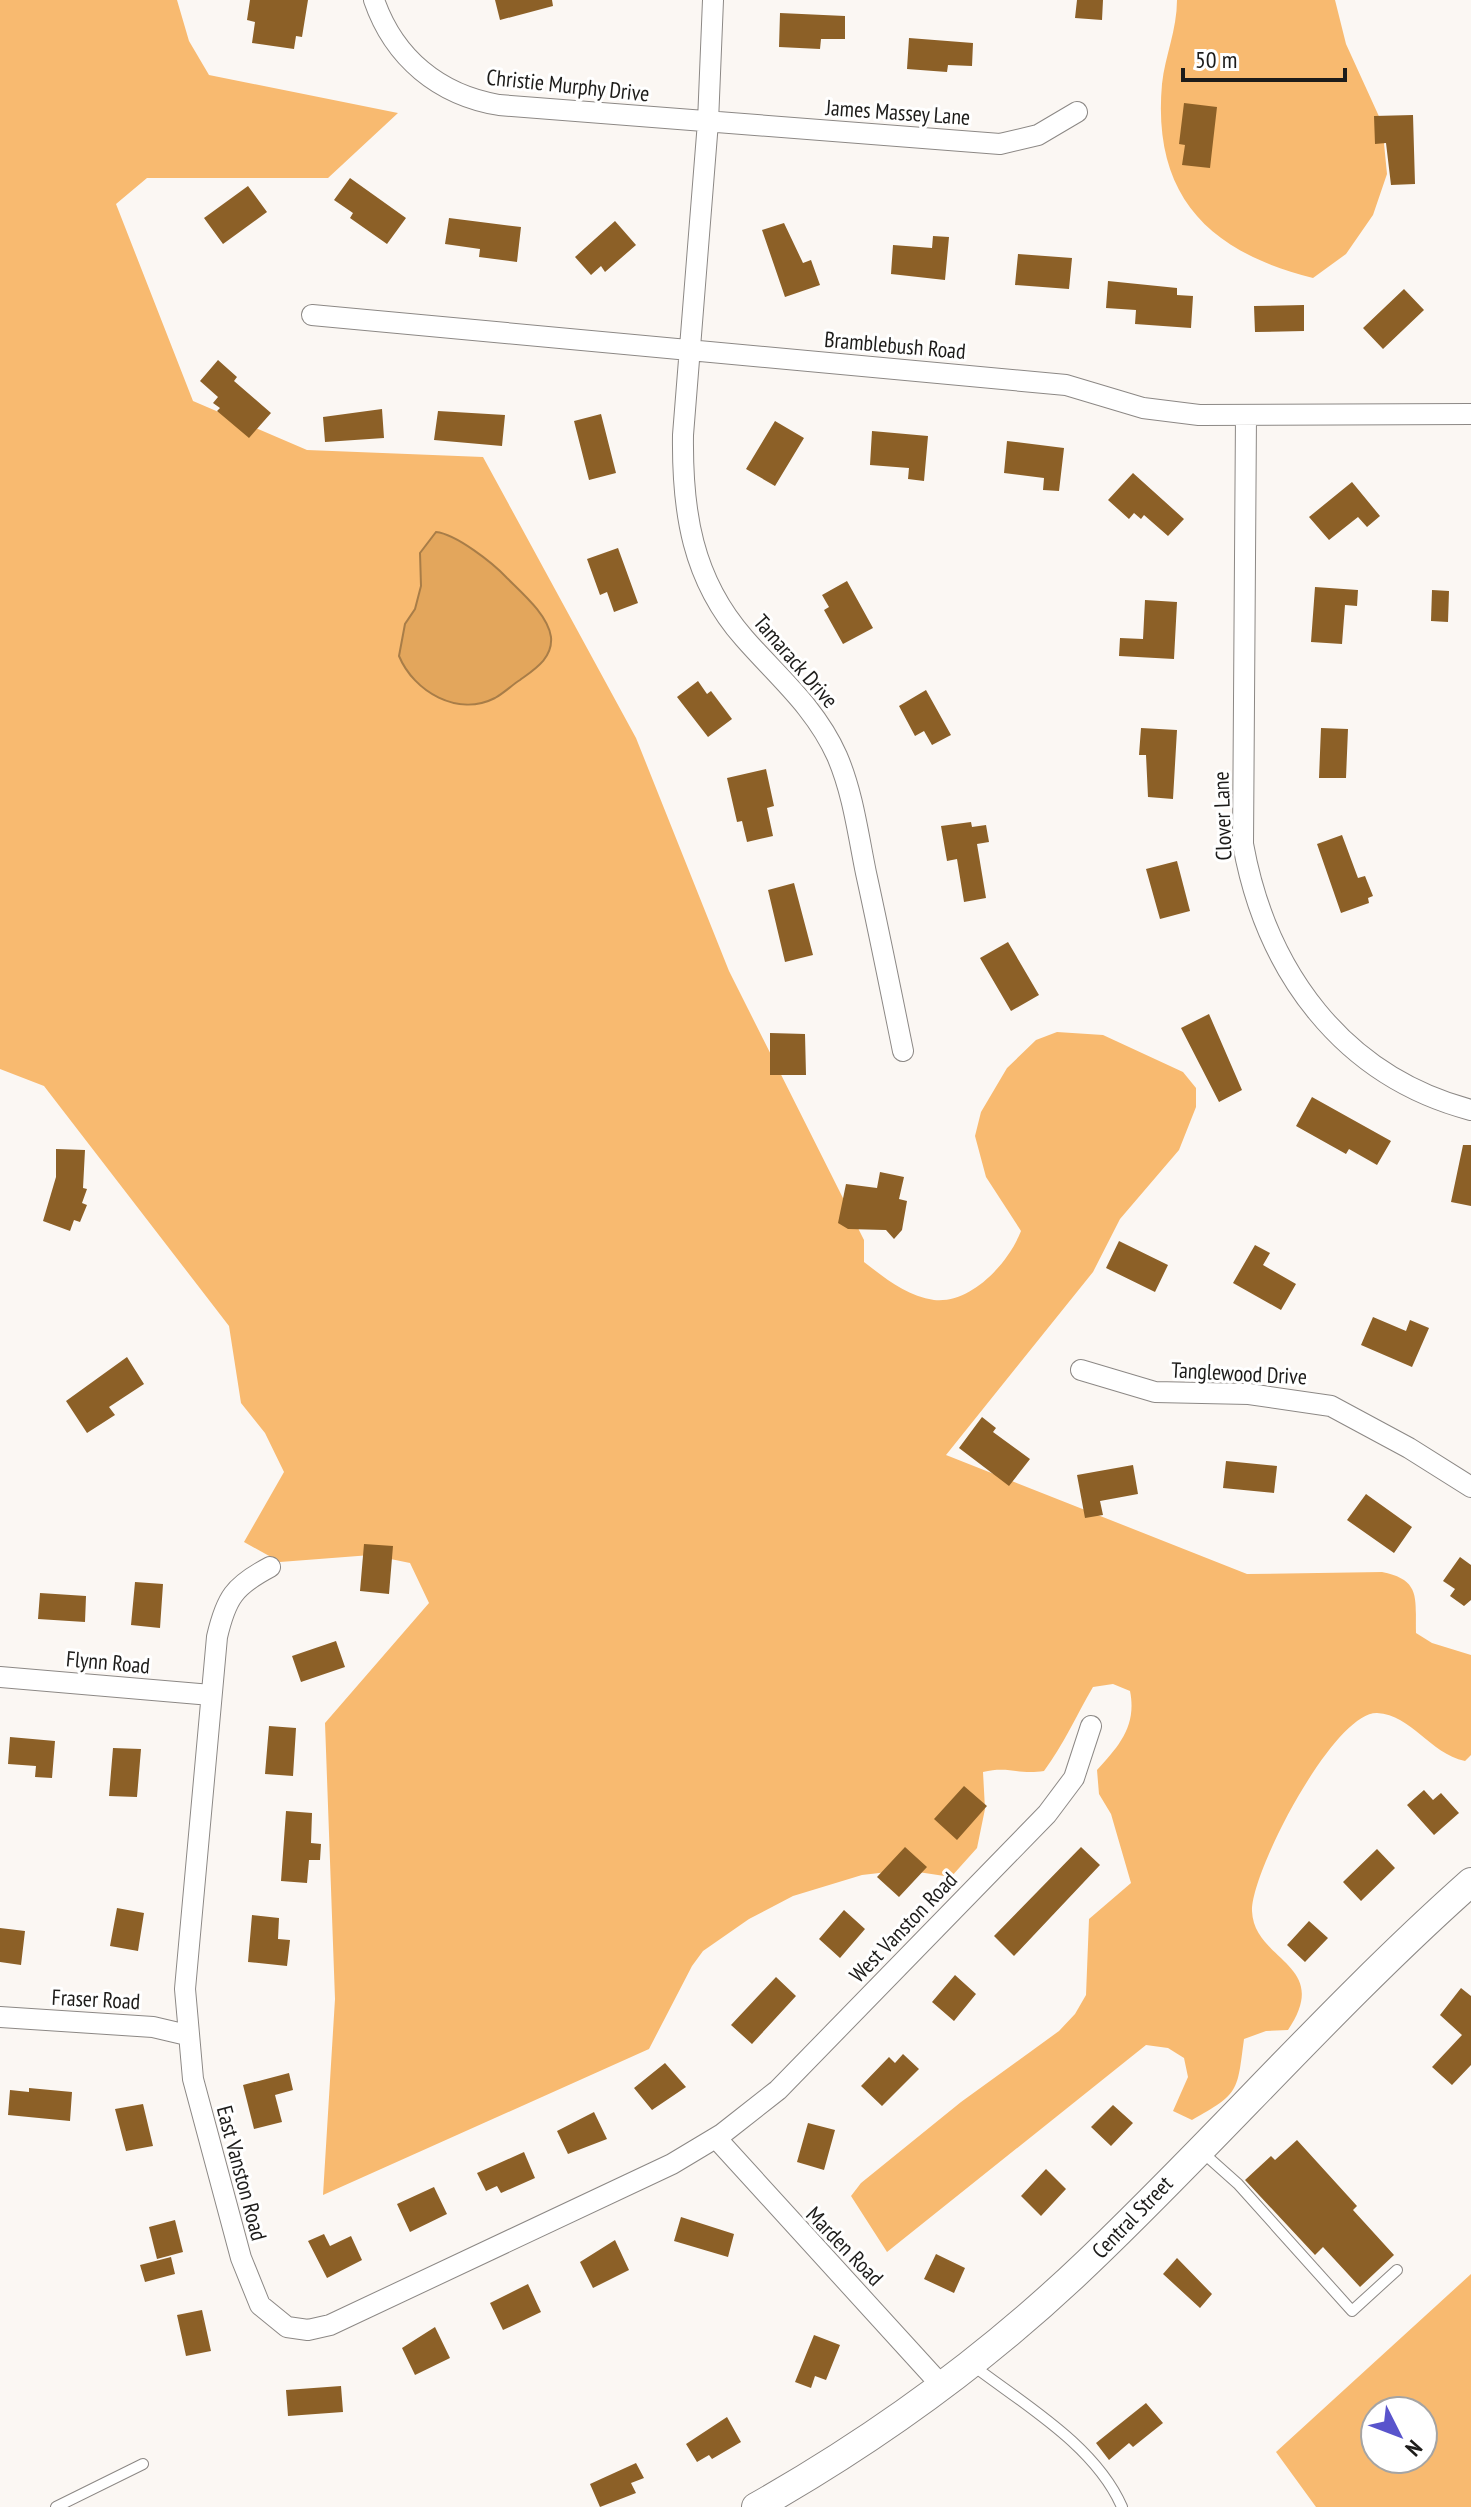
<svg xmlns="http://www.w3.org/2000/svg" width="1471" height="2507" viewBox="0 0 1471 2507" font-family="'PT Sans Narrow',sans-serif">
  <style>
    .forest { fill: #f8ba70; fill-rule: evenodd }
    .water { fill: #e3a65c; stroke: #a87d48; stroke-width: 2 }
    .building { fill: #8c6027 }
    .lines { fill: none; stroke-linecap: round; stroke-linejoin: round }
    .lane-casing { stroke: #8c8885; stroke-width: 12 }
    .street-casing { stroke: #8c8885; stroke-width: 22 }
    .secondary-casing { stroke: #8c8885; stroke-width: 30 }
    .lane { stroke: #fff; stroke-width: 10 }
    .street { stroke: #fff; stroke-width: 20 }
    .secondary { stroke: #fff; stroke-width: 28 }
    .labels { text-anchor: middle; stroke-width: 6; stroke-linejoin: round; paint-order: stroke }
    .street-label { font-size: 22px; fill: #1d1c1a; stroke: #fff }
  </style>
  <rect width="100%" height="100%" fill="#fbf7f3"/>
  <!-- forest -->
  <path class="forest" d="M0,0H177L189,41L209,75L398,113L328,178H147L116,204L193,401L307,450L483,457L636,738L729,971L864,1240V1262C885,1278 906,1296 934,1300C972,1304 1009,1262 1021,1231L986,1177L975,1136L981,1112L1007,1068L1036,1040L1057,1032L1103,1035L1183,1072L1196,1088V1107L1179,1150L1120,1219L1093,1272L946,1455L1247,1574L1382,1572C1422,1580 1415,1599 1416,1633L1432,1643L1471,1655V1755L1465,1761C1429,1753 1412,1715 1377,1713C1334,1712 1251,1871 1252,1911C1254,1962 1333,1963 1288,2030L1266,2031L1244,2039C1237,2092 1240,2093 1192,2120L1173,2111L1188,2077L1184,2058L1168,2048L1146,2045L887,2252L851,2196L861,2183L961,2102L1059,2031L1075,2014L1086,1995L1089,1919L1131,1883L1111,1814L1099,1794L1097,1770C1119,1746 1137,1726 1130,1691L1113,1684L1093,1687C1076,1716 1064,1744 1044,1771C1019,1775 1009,1766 983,1772L985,1809L977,1848L951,1877L905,1870L862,1875L793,1896L749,1919L703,1951L692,1966L649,2049L323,2195L335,1999L325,1723L429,1603L410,1563L371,1555L280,1562L244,1542L284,1472L265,1433L241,1403L229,1326L44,1086L0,1069Z
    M1177,0H1335L1346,44L1382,123L1387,174L1373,215L1346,254L1313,278C1209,252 1152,196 1162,84C1165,56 1177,30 1177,0Z
    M1471,2274V2507H1316L1276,2452ZM1375,2411H1423V2459H1375Z"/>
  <!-- water -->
  <path class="water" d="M436,532C456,534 493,563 507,578C522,593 548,615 551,637C553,658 535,669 520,680C512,685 504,693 495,698C458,717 414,692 399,656L405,624L415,609L421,586L420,553Z"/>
  <!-- building -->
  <path class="building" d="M250,0H308L302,37L296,36L294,49L252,43L255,22L247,20Z
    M495,0H552L553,6L500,20Z
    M1077,0H1103L1102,20L1075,18Z
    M780,13L845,16V39H821L820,49L779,47Z
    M909,38L973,43L972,66L948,65L947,72L907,69Z
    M1184,103L1217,107L1210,168L1182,165L1185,145L1179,144Z
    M1413,115L1415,184L1391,185L1386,143L1375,144L1374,116Z
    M350,178L406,218L387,244L350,218L353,213L334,200Z
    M248,186L267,212L223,244L204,218Z
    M449,218L521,227L517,262L479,257L480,249L445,244Z
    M615,221L636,245L605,272L601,266L591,275L575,257Z
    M784,223L803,263L811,260L820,285L785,297L762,230Z
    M933,236L949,237L945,280L891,274L893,245L932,248Z
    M1018,254L1072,258L1069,289L1015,285Z
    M1108,281L1177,288V295L1193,296L1191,328L1135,324L1136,310L1106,308Z
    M1404,289L1424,310L1383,349L1363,328Z
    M1304,305V331L1255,332L1254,306Z
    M218,360L237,377L234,381L271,413L249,438L217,411L220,408L213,403L218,397L200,381Z
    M382,409L384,438L325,442L323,417Z
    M438,411L505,415L502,446L434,440Z
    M601,414L616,473L589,480L574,421Z
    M775,421L804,438L775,486L746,469Z
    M872,431L928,436L924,481L908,479L909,468L870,465Z
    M1007,441L1064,448L1059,491L1043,490L1044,478L1004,473Z
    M1133,473L1184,519L1168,536L1144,515L1141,519L1134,513L1129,519L1108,500Z
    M1352,482L1380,516L1367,527L1358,517L1329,540L1309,517Z
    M618,548L638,603L614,612L607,592L600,595L587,559Z
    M847,581L873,628L843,644L824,610L829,607L822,595Z
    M1315,587L1358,590L1357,606L1345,605L1342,644L1311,642Z
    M1432,590L1449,591L1448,622L1431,621Z
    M1145,600L1177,602L1174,659L1119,656L1120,638L1143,639Z
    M698,681L707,694L711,691L732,719L708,737L677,697Z
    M926,690L951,735L932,745L924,731L915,736L899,706Z
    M1141,728L1177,730L1173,799L1148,797L1146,755H1139Z
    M1321,728L1348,729L1346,778H1319Z
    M766,769L774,806L767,808L773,836L747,842L742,821L737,822L727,778Z
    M971,822L972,827L986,825L989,842L977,844L986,898L964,902L957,859L947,861L941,826Z
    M1342,835L1358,878L1365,876L1373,896L1368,898L1369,903L1341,913L1317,844Z
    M1177,861L1190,911L1160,919L1146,869Z
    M794,883L813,955L785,962L768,890Z
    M1008,942L1039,995L1011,1011L980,958Z
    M1209,1014L1242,1090L1219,1102L1181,1028Z
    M770,1033L805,1034L806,1075H770Z
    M1312,1097L1391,1141L1377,1165L1349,1149L1346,1154L1296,1126Z
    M1463,1145H1471V1206L1451,1202Z
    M56,1149L85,1150L83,1188L87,1189L82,1203L87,1205L80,1222L74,1220L70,1231L43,1221L56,1177Z
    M880,1172L904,1177L899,1199L907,1201L902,1230L894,1239L886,1230L848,1229L838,1223L846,1184L877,1188Z
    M1119,1241L1168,1265L1155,1292L1106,1268Z
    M1255,1245L1270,1253L1263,1265L1296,1284L1281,1310L1233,1283Z
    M1373,1317L1406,1331L1410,1320L1429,1328L1412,1367L1361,1345Z
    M127,1357L144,1384L109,1407L115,1415L87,1433L66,1401Z
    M982,1417L996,1428L993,1432L1030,1459L1009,1486L959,1448Z
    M1226,1461L1277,1466L1274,1493L1223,1488Z
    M1133,1465L1138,1494L1100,1501L1103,1515L1085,1518L1077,1475Z
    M1366,1494L1412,1527L1394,1553L1347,1520Z
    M364,1544L393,1546L389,1594L360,1591Z
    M1460,1557L1471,1565V1600L1464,1606L1450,1596L1455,1589L1443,1581Z
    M135,1582L163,1584L160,1628L131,1625Z
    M40,1593L86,1596L85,1622L38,1619Z
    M336,1641L345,1667L301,1682L292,1656Z
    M269,1726L296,1728L293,1776L265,1774Z
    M10,1737L55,1741L52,1778L35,1777L36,1766L8,1764Z
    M113,1748L141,1749L137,1797L109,1796Z
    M964,1786L987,1806L957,1840L934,1819Z
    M1424,1790L1433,1800L1441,1793L1459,1813L1434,1835L1407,1805Z
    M286,1811L312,1813L311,1843L321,1844L320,1860H309L307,1883L281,1881Z
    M905,1847L927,1867L899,1897L877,1877Z
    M1081,1847L1100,1865L1014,1956L994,1936Z
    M1377,1849L1395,1868L1361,1901L1343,1882Z
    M117,1908L144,1913L138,1951L110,1946Z
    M844,1910L865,1929L840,1958L819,1939Z
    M252,1915L279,1918L278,1939L290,1940L287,1966L248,1962Z
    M1309,1921L1328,1938L1305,1962L1287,1945Z
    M0,1928L25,1931L21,1965L0,1962Z
    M955,1975L976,1994L954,2021L932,2002Z
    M776,1977L796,1996L752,2044L731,2025Z
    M1461,1988L1471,1996V2065L1452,2085L1432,2067L1462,2035L1440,2015Z
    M903,2054L919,2069L882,2106L861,2086L889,2057L895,2063Z
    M665,2063L686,2087L652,2110L634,2088Z
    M289,2073L293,2090L275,2095L282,2122L254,2129L243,2085Z
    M29,2088L72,2092L70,2121L8,2115L10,2090L29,2092Z
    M143,2104L153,2146L126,2151L115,2109Z
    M1113,2105L1133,2123L1111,2146L1091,2127Z
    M594,2112L607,2139L568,2154L557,2131Z
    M808,2123L835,2130L824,2170L797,2162Z
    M1297,2140L1357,2206L1353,2210L1394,2255L1360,2287L1323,2247L1315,2255L1245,2180L1271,2156L1275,2160Z
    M524,2152L535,2178L501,2193L497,2186L486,2191L477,2173Z
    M1046,2169L1066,2189L1041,2216L1021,2196Z
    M434,2187L447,2214L410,2232L397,2204Z
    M681,2217L734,2234L728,2257L674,2241Z
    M175,2220L183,2252L157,2259L149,2227Z
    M324,2234L330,2246L351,2236L362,2260L327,2278L308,2241Z
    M615,2240L629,2270L593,2288L580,2262Z
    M936,2254L965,2268L954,2293L924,2279Z
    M171,2257L175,2274L145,2282L140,2265Z
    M1177,2258L1212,2294L1200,2308L1163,2274Z
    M528,2284L541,2312L503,2330L490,2303Z
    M202,2310L211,2351L186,2356L177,2315Z
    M435,2327L450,2358L415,2375L402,2348Z
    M814,2335L840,2345L826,2380L815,2376L811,2388L795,2382Z
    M341,2386L343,2412L288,2416L286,2390Z
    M1146,2403L1163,2423L1133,2447L1129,2443L1109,2460L1096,2443Z
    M727,2417L741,2442L712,2459L709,2455L697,2462L686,2444Z
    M636,2463L644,2478L631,2483L636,2493L600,2507L590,2484Z"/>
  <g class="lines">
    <!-- lane casing -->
    <g class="lane-casing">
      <path id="lane" d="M1201,2151L1238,2184L1352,2311L1397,2270
        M971,2364C1023,2404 1095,2445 1122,2507
        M56,2507L143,2464"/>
    </g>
    <!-- street casing -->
    <g class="street-casing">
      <path id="street" d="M374,0C394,58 439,95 499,105L1000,144L1038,135L1077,112
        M713,0L708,122L683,435C682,511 692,579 744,638C778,677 815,707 837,756C853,793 858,834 866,873C879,932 891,992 903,1051
        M312,315L1066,385L1143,408L1199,415L1471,414
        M1246,415L1243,844C1266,971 1342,1076 1471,1110
        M1081,1370L1155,1392L1249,1394L1331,1406L1409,1448L1471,1487
        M270,1567C234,1586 226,1598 217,1637L185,1989L193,2079L241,2258L260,2305L287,2327L308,2330L330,2325L672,2164L722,2134L778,2090L1047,1814L1074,1778L1091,1726
        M0,1677L211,1695
        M0,2017L153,2027L187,2035
        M716,2138L942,2386"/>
    </g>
    <!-- secondary casing -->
    <g class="secondary-casing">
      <path id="secondary" d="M756,2507C876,2439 988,2358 1088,2262C1218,2138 1336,2002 1471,1882"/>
    </g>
    <!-- lane -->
    <use href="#lane" class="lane"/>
    <!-- street -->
    <use href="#street" class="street"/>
    <!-- secondary -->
    <use href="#secondary" class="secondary"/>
  </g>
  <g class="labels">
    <!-- street labels -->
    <g class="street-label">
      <text transform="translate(568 85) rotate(6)" y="8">Christie Murphy Drive</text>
      <text transform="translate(898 112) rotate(4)" y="8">James Massey Lane</text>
      <text transform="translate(895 345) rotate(5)" y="8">Bramblebush Road</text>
      <text transform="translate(796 661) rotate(49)" y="8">Tamarack Drive</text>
      <text transform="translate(1222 816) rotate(-92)" y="8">Clover Lane</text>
      <text transform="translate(1239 1373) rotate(3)" y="8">Tanglewood Drive</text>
      <text transform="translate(108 1662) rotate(5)" y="8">Flynn Road</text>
      <text transform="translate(903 1927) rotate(-46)" y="8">West Vanston Road</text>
      <text transform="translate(96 1999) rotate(3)" y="8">Fraser Road</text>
      <text transform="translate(242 2173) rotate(75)" y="8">East Vanston Road</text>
      <text transform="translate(1132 2217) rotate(-46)" y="8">Central Street</text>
      <text transform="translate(845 2246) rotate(46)" y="8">Marden Road</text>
    </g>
  </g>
  <!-- north arrow -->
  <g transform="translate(1399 2435) rotate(132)"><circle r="38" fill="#ffffff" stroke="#a5a4a3" stroke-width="2"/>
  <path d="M0-6L14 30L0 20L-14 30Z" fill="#5954cc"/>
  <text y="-12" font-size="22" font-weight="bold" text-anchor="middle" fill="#1d1c1a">N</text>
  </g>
  <!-- scale -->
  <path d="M1183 68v12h162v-12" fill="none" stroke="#1d1c1a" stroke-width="4"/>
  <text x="1195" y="68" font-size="24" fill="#1d1c1a" stroke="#ffffff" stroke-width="6" paint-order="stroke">50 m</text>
</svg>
